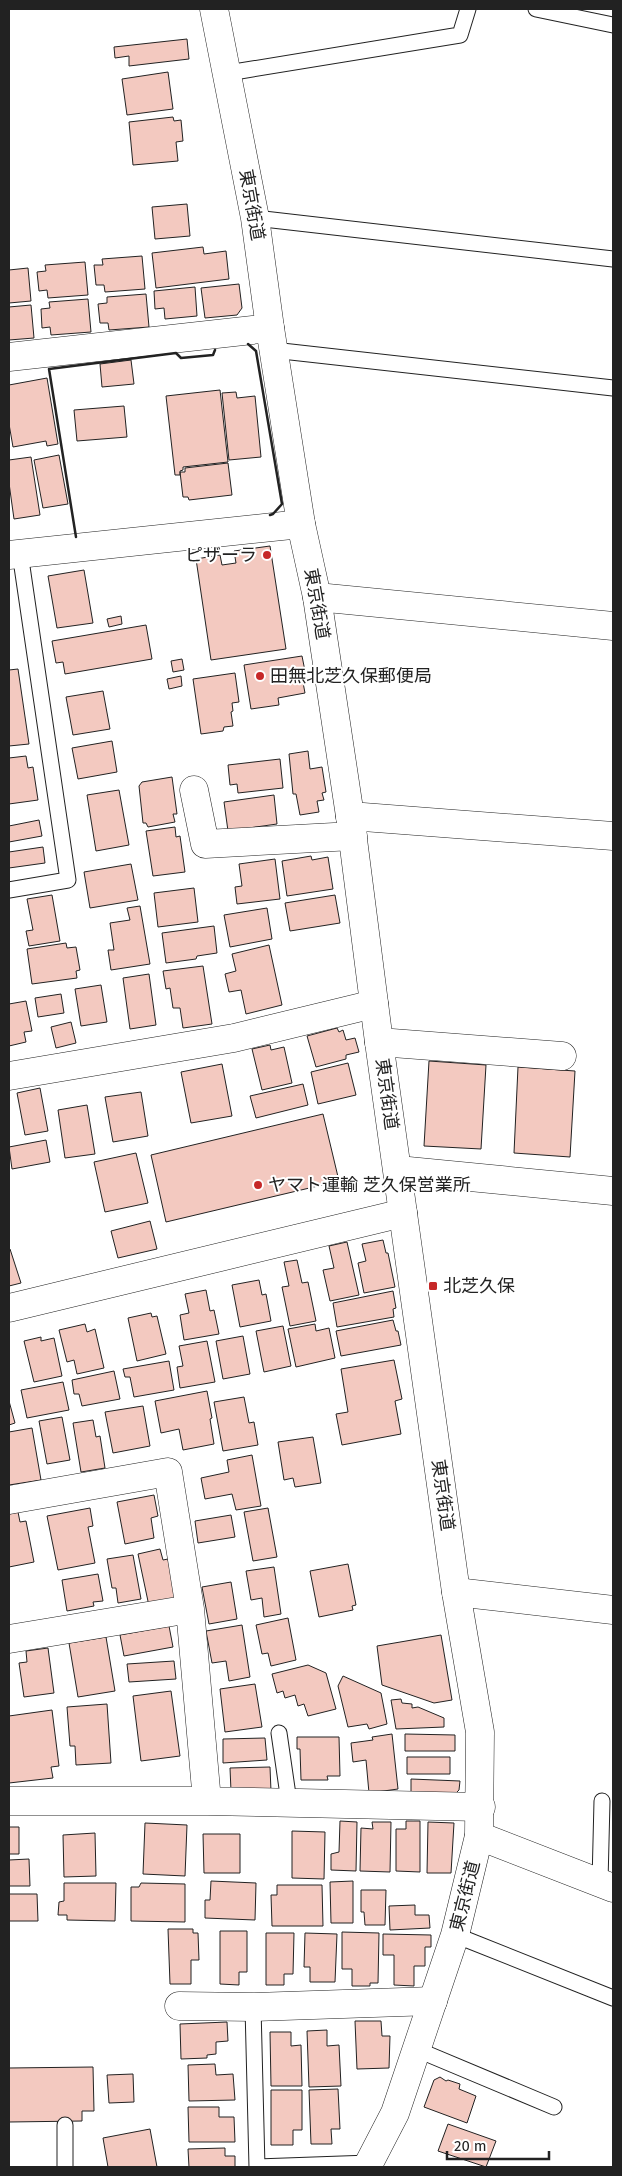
<svg xmlns="http://www.w3.org/2000/svg" width="622" height="2176" viewBox="0 0 622 2176" font-family="'Fira Sans','Noto Sans JP',sans-serif">
  <style>
    .building { fill: #f3c9c0; stroke: #222 }
    .lines { fill: none; stroke-linecap: round; stroke-linejoin: round }
    .lane-casing { stroke: #222; stroke-width: 17 }
    .street-casing { stroke: #222; stroke-width: 29 }
    .secondary-casing { stroke: #222; stroke-width: 29 }
    .lane { stroke: #fff; stroke-width: 15 }
    .street { stroke: #fff; stroke-width: 28 }
    .secondary { stroke: #fff; stroke-width: 28 }
    .wall { stroke: #222; stroke-width: 2.5 }
    .poi-dot { fill: #c62828; stroke: #fff; stroke-width: 2 }
    .labels { text-anchor: middle; stroke-width: 4; stroke-linejoin: round; paint-order: stroke }
    .street-label { font-size: 18px; fill: #222; stroke: #fff }
    .poi-label { font-size: 18px; fill: #222; stroke: #fff; text-anchor: start }
  </style>
  <rect width="100%" height="100%" fill="#fff"/>
  <!-- building -->
  <path class="building" d="M187,39L189,59L129,66V56L115,58L114,47Z
    M168,72L173,109L127,115L122,79Z
    M173,117L174,121L181,120L183,141L176,142L178,161L133,165L129,122Z
    M187,204L190,236L155,239L152,207Z
    M203,247L204,254L226,251L229,279L156,288L152,253Z
    M142,256L145,289L105,292L104,285H96L94,265H103L102,259Z
    M85,262L88,295L48,298L47,290L39,291L37,272L46,271L45,265Z
    M28,268L31,301L9,303V270Z
    M239,284L242,308L237,315L205,318L201,288Z
    M195,287L197,316L165,319L164,308L155,309L154,291Z
    M146,294L149,327L109,330L108,323H100L98,304L107,303V297Z
    M88,299L91,332L51,335L50,327L42,328L41,309L50,308L49,302Z
    M31,305L34,338L9,340V307Z
    M131,360L134,384L102,387L100,364Z
    M47,378L58,444L47,446L46,441L13,447L9,424V385Z
    M220,390L228,462L183,467V470L180,471V475H175L166,396Z
    M236,392L237,398L255,396L261,457L229,460L222,393Z
    M124,406L127,437L77,441L74,410Z
    M59,455L68,504L43,508L34,460Z
    M31,457L40,515L14,519L9,483V460Z
    M228,463L232,495L189,500L188,497H183L180,472H185V468Z
    M270,546L286,649L211,660L196,559L220,555L222,565L236,563L234,551Z
    M84,570L93,623L57,628L48,576Z
    M121,616L122,624L109,627L107,619Z
    M146,625L152,659L65,674L63,662L56,663L52,641Z
    M302,656L305,671L301,672L305,693L278,698L279,705L251,709L244,665Z
    M182,659L184,670L173,672L171,661Z
    M18,669L29,744L9,746V670Z
    M235,673L239,702L232,703L233,711L231,712L233,726L224,727L223,731L201,734L193,679Z
    M181,676L182,686L169,689L167,679Z
    M103,691L110,729L73,735L66,697Z
    M112,741L117,772L78,779L72,748Z
    M308,751L310,769L322,767L326,792L322,793L324,800L317,801L319,812L300,815L296,794H293L289,754Z
    M26,756L28,768L33,767L38,800L9,804V758Z
    M280,759L283,788L238,793L237,784L230,785L228,765Z
    M172,777L177,814H173L175,822L148,827L146,823H143L139,786L142,782Z
    M119,790L129,845L96,851L87,795Z
    M274,795L277,824L228,831L224,802Z
    M39,820L42,836L9,842V826Z
    M175,827L176,837L180,836L185,872L153,876L146,831Z
    M43,847L45,863L9,868V852Z
    M311,856L312,860L328,857L333,889L287,896L282,861Z
    M275,859L280,899L237,904L235,887L242,886L239,864Z
    M131,864L138,900L90,908L84,872Z
    M194,888L198,922L158,927L154,893Z
    M52,895L60,941L29,946L26,931L33,930L27,899Z
    M335,895L340,923L290,931L285,903Z
    M140,906L150,964L111,970L108,950H114L110,923L130,920L127,908Z
    M267,908L272,939L230,947L224,915Z
    M214,926L217,953L197,956L196,959L166,963L162,933Z
    M66,943L67,948L76,947L80,970L76,971L77,978L32,984L27,949Z
    M269,945L282,1005L246,1014L241,990L229,992L225,974L236,971L232,954Z
    M203,966L212,1024L183,1028L180,1008H173L170,988L166,989L163,971Z
    M149,974L156,1025L130,1029L123,978Z
    M101,985L107,1022L81,1026L75,989Z
    M61,994L64,1013L38,1017L35,998Z
    M26,1001L32,1031L24,1032L26,1042L9,1046V1004Z
    M71,1022L76,1043L56,1048L51,1027Z
    M337,1028L339,1032L343,1030L346,1040L355,1038L359,1052L346,1055V1059L316,1067L307,1036Z
    M270,1045L271,1050L284,1047L292,1083L262,1090L252,1049Z
    M429,1061L486,1065L481,1149L424,1146Z
    M348,1063L356,1095L318,1104L311,1072Z
    M222,1064L232,1116L191,1123L181,1072Z
    M518,1067L575,1071L570,1157L514,1153Z
    M303,1084L308,1105L256,1118L250,1096Z
    M40,1088L48,1131L25,1135L17,1093Z
    M141,1092L148,1136L113,1142L105,1097Z
    M87,1105L95,1154L65,1158L58,1110Z
    M323,1114L339,1181L166,1222L151,1155Z
    M46,1140L50,1162L12,1169L9,1147Z
    M136,1153L148,1203L105,1212L94,1162Z
    M150,1221L157,1249L118,1258L111,1231Z
    M383,1240L386,1253H388L395,1287L364,1293L358,1263L366,1261L362,1244Z
    M347,1242L359,1295L330,1301L323,1270L334,1268L329,1246Z
    M9,1249H10L21,1283L9,1286Z
    M297,1260L302,1283L308,1282L316,1321L290,1326L282,1287L289,1286L284,1262Z
    M259,1280L262,1295L266,1294L271,1321L240,1327L232,1285Z
    M206,1290L210,1311L214,1310L219,1334L184,1340L180,1315L189,1313L185,1294Z
    M393,1291L396,1308L393,1309L394,1317L337,1327L333,1303Z
    M151,1313L152,1317L157,1316L166,1354L137,1361L128,1318Z
    M393,1320L396,1331H398L401,1345L341,1356L336,1331Z
    M85,1324L87,1332L95,1329L104,1368L77,1374L74,1360L67,1362L59,1330Z
    M315,1324L316,1331L329,1328L335,1358L296,1367L288,1329Z
    M283,1326L291,1366L264,1372L256,1331Z
    M243,1336L250,1374L223,1379L216,1341Z
    M41,1337V1341L54,1338L62,1376L34,1382L24,1341Z
    M207,1341L215,1382L180,1388L177,1367L183,1366L179,1346Z
    M394,1360L402,1399L395,1401L401,1434L342,1445L336,1414L348,1412L341,1369Z
    M169,1361L174,1390L134,1397L130,1377H125L123,1369Z
    M114,1371L120,1399L82,1406L79,1394H74L72,1380Z
    M63,1382L69,1410L27,1418L21,1390Z
    M207,1391L212,1418L210,1419L214,1444L183,1450L179,1429L161,1433L155,1401Z
    M244,1397L249,1423L254,1422L258,1445L223,1451L214,1402Z
    M9,1401L15,1423L9,1425Z
    M143,1406L150,1446L113,1453L105,1412Z
    M62,1417L70,1460L47,1464L39,1421Z
    M93,1420L96,1437L100,1436L105,1468L81,1472L73,1423Z
    M32,1428L41,1480L9,1485V1432Z
    M313,1437L321,1483L295,1487L293,1478L284,1480L278,1442Z
    M252,1455L261,1506L236,1510L232,1494L205,1499L201,1478L229,1472L227,1460Z
    M154,1495L158,1516L151,1518L154,1538L125,1544L117,1502Z
    M90,1508L93,1526L88,1527L95,1563L58,1570L47,1516Z
    M268,1508L277,1557L253,1561L244,1512Z
    M18,1512L20,1522L26,1521L34,1562L9,1567V1514Z
    M231,1515L235,1537L198,1543L195,1521Z
    M160,1549L163,1560L168,1559L177,1601L149,1606L138,1554Z
    M133,1555L141,1599L118,1603L116,1588H112L107,1559Z
    M348,1564L356,1605L352,1606L353,1610L319,1617L310,1571Z
    M274,1567L281,1614L264,1617L262,1598L251,1600L246,1571Z
    M98,1574L103,1601L93,1602L94,1606L67,1611L62,1580Z
    M231,1582L237,1619L209,1624L202,1587Z
    M288,1618L296,1660L271,1666L268,1653L262,1654L256,1625Z
    M242,1625L250,1677L229,1681L226,1661L212,1663L206,1631Z
    M169,1626L173,1647L124,1656L120,1635Z
    M441,1635L452,1700L434,1703L382,1685L377,1646Z
    M106,1637L115,1691L78,1697L69,1643Z
    M48,1648L54,1693L24,1697L19,1663L27,1662L26,1651Z
    M174,1661L176,1679L129,1682L127,1664Z
    M308,1665L326,1673L336,1709L308,1716L304,1704L298,1706L295,1695L285,1698L283,1691L277,1693L272,1674Z
    M343,1676L381,1693L387,1724L369,1729L367,1724L348,1727L338,1686Z
    M255,1684L262,1727L225,1732L220,1689Z
    M171,1691L180,1756L141,1761L133,1696Z
    M401,1699L402,1703L412,1704V1708L418,1707L444,1718V1727L396,1729L391,1700Z
    M107,1704L111,1763L76,1765L75,1746H70L67,1707Z
    M52,1710L59,1766L51,1767L53,1778L9,1783V1716Z
    M392,1734L398,1789L369,1793L366,1760L353,1762L351,1743L373,1740L372,1737Z
    M405,1734L455,1735V1751H405Z
    M297,1737H339L340,1776H327L328,1780H301L300,1749H297Z
    M265,1738L267,1760L223,1763V1739Z
    M407,1757H450V1774H407Z
    M270,1767L271,1791H231L230,1768Z
    M411,1779L460,1781L459,1790L454,1795L411,1794Z
    M340,1821L357,1822L356,1871L331,1870V1854L339,1852Z
    M406,1821H420V1872L396,1871V1829H406Z
    M372,1822H391L390,1872L360,1871L361,1828L373,1829Z
    M428,1822L454,1823L451,1873H427Z
    M145,1823L187,1825L185,1876L143,1874Z
    M9,1827H19V1854H9Z
    M292,1831L325,1832L324,1879L292,1878Z
    M95,1833L96,1876L64,1877L63,1835Z
    M203,1834H240V1873H204Z
    M29,1859L30,1886H9V1860Z
    M211,1881L256,1883L255,1920L205,1918V1900H210Z
    M353,1881V1923H331L330,1882Z
    M64,1883H116L115,1921L67,1920V1915H58L59,1902L64,1901Z
    M141,1883L185,1884V1922L131,1921V1887H139Z
    M277,1885H322L323,1926H272L271,1895H277Z
    M361,1890H386L385,1925H365L364,1912H361Z
    M9,1894H37L38,1921H9Z
    M415,1905V1915H429L430,1928L390,1930L389,1906Z
    M168,1929H193V1933H198L199,1960H191V1984H170Z
    M220,1931H247V1972H239V1985L220,1984Z
    M342,1932L379,1933L378,1983H370V1986H352V1969H342Z
    M266,1933H294L293,1974H284V1985H266Z
    M305,1933L337,1934L335,1982H310V1967H304Z
    M383,1934L431,1935V1947H425V1966H414V1986L394,1985V1955H383Z
    M355,2021H381L382,2036H390L389,2068L357,2069Z
    M227,2022L228,2041L216,2042V2054L207,2055V2058L181,2059L180,2024Z
    M327,2030V2046L339,2045L341,2086L309,2087L307,2031Z
    M270,2032H291V2046L301,2045L302,2086H271Z
    M215,2064L216,2075L233,2074L235,2100L189,2101L188,2065Z
    M93,2067L94,2111H82V2121L9,2122V2068Z
    M133,2074L134,2102L109,2103L107,2075Z
    M440,2077L446,2081L448,2080L460,2084L459,2089L476,2096L467,2123L424,2107L434,2080Z
    M338,2089L340,2129H331L332,2144H311L309,2090Z
    M271,2090H302V2130H293V2145H271Z
    M188,2107H219V2117H234L235,2142H189Z
    M448,2124L496,2141L486,2167L438,2151Z
    M150,2129L157,2167H108L103,2138Z
    M225,2148V2156H235V2167H189L188,2149Z"/>
  <g class="lines">
    <!-- lane casing -->
    <g class="lane-casing">
      <path id="lane" d="M536,9L613,25
        M228,73L460,35L468,9
        M255,218L613,259
        M273,350L613,388
        M9,890L68,880L20,553
        M279,1733L289,1802
        M600,1882L602,1801
        M455,1935L613,1998
        M253,2007L257,2167L370,2163
        M418,2050L554,2107
        M65,2125V2167"/>
    </g>
    <!-- street casing -->
    <g class="street-casing">
      <path id="street" d="M9,357L270,328
        M9,555L301,524
        M317,597L613,626
        M194,790L205,844L353,836
        M350,816L613,836
        M379,1042L562,1056
        M9,1076L234,1038L374,1004
        M398,1170L613,1191
        M9,1308L403,1213
        M9,1500L168,1472L190,1609
        M456,1592L613,1610
        M9,1639L190,1609L207,1801
        M9,1801H207L481,1807
        M479,1836L613,1888
        M179,2006L253,2007L433,2001"/>
    </g>
    <!-- secondary casing -->
    <g class="secondary-casing">
      <path id="secondary" d="M214,9L255,218L270,328L301,524L317,597L350,816L379,1042L456,1592L480,1732L479,1836L455,1935L395,2113L367,2167"/>
    </g>
    <!-- lane -->
    <use href="#lane" class="lane"/>
    <!-- street -->
    <use href="#street" class="street"/>
    <!-- secondary -->
    <use href="#secondary" class="secondary"/>
    <!-- wall -->
    <path class="wall" d="M248,344L256,351L282,504L273,514L270,515
      M76,537L49,369L176,353L181,358L213,355L215,350"/>
  </g>
  <!-- markers -->
  <g class="poi-dot">
    <circle cx="267" cy="555" r="5"/>
    <circle cx="260" cy="676" r="5"/>
    <circle cx="258" cy="1185" r="5"/>
    <rect x="428" y="1281" width="10" height="10" rx="2.5"/>
  </g>
  <g class="labels">
    <!-- street labels -->
    <g class="street-label">
      <text transform="translate(252 205) rotate(80)" y="6">東京街道</text>
      <text transform="translate(317 604) rotate(80)" y="6">東京街道</text>
      <text transform="translate(387 1094) rotate(82)" y="6">東京街道</text>
      <text transform="translate(443 1495) rotate(82)" y="6">東京街道</text>
      <text transform="translate(465 1896) rotate(-76)" y="6">東京街道</text>
    </g>
    <!-- poi labels -->
    <g class="poi-label">
      <text x="257" y="561" text-anchor="end">ピザーラ</text>
      <text x="270" y="682">田無北芝久保郵便局</text>
      <text x="268" y="1191">ヤマト運輸 芝久保営業所</text>
      <text x="443" y="1292">北芝久保</text>
    </g>
  </g>
  <!-- border -->
  <rect width="622" height="2176" fill="none" stroke="#222222" stroke-width="20"/>
  <!-- scale -->
  <path d="M447 2151v8h102v-8" fill="none" stroke="#222222" stroke-width="2.5"/>
  <text x="454" y="2151" font-size="15" fill="#222222" stroke="#ffffff" stroke-width="4" paint-order="stroke">20 m</text>
</svg>
